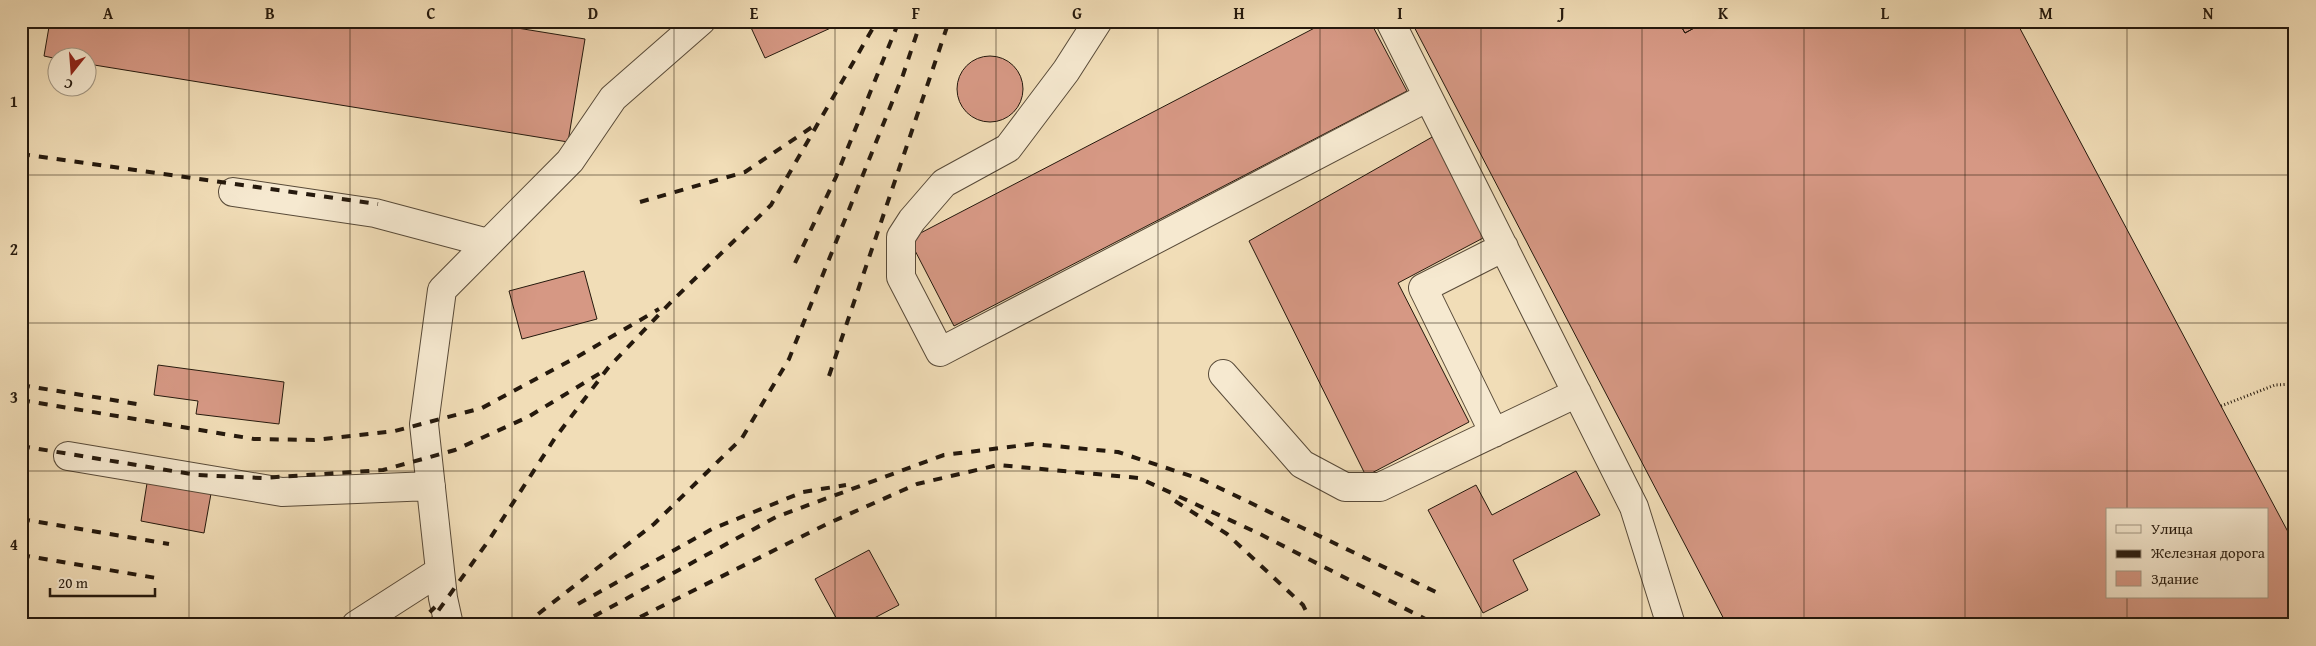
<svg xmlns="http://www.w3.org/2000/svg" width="2316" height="646" viewBox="0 0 2316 646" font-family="'Gentium Book Plus',serif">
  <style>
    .building { fill: #d69884; stroke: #25190d; fill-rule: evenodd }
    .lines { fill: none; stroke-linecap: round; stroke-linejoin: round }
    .minor-casing { stroke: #584a38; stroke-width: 30 }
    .path { stroke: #25190d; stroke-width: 3; stroke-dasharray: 1 2.5; stroke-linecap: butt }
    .minor { stroke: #f6e9d0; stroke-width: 28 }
    .rail { stroke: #25190d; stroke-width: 4; stroke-dasharray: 9 9; stroke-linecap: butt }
    .grid { fill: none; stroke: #25190d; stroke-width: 1; stroke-opacity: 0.55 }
    .neatline { fill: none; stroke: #25190d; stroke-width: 2 }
    .grid-label { font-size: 16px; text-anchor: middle; font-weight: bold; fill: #25190d }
  </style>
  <rect width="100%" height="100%" fill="#f1ddb7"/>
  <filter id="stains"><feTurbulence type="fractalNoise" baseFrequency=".004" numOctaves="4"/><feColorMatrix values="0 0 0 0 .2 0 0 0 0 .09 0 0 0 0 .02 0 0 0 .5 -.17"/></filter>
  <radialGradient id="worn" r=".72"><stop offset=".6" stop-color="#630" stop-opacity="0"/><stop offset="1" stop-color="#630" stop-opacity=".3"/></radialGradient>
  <!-- building -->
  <path class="building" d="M50,21H474L585,39L568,142L88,64V58L58,59L44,56Z
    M748,21H846L765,58Z
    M1328,21H1370L1407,91L954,326L909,239Z
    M1411,21H1678L1685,33L1707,21H2016L2295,545V625H1727ZM2107,510H2267V597H2107Z
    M1678,21H1707L1685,33Z
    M957 89a33 33 0 1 1 66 0a33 33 0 1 1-66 0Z
    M1434,136L1485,237L1398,283L1469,422L1366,476L1249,241Z
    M584,271L597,319L522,339L509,291Z
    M158,365L284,382L279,424L196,414L198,401L154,395Z
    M1576,471L1600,515L1513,560L1528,590L1483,613L1428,510L1476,485L1492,515Z
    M148,477L212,488L204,533L141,521Z
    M869,550L899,605L861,625H840L815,579Z"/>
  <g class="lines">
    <!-- minor casing -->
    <g class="minor-casing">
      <path id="minor" d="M1098,21L1066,71L1008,148L944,183L912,220L901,237V277L940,352L1428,97
        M1390,21L1634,507L1671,625
        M233,192L375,213L488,243
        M1223,374L1302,464L1345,487H1380L1577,393
        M1494,433L1423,288L1504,247
        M68,456L282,492L431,486
        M356,625L440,571
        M449,625L443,598L424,424L442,290L570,161L613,98L701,21"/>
    </g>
    <!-- path -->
    <path class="path" d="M2221,406L2275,385L2295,384"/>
    <!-- minor -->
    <use href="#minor" class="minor"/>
    <!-- rail -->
    <path class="rail" d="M21,154L378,204
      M640,202L745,172L818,123
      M795,263L836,177L899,21
      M829,376L949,21
      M21,385L137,404
      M21,400L254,439L314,440L395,431L482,408L577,357L659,309
      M21,446L197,475L262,478L383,470L455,450L528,417L602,372
      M1175,501L1227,534L1303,605L1313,625
      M21,519L169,544
      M21,555L162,579
      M578,604L712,529L803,492L846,485
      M417,625L435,607
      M428,625L489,540L555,438L608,368L672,301L771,205L877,21
      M524,625L654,524L742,438L789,359L903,75L921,21
      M578,625L776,517L944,455L1033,444L1118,452L1203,480L1438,593
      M624,625L829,523L917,484L998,465L1139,478L1260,534L1437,625"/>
  </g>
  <!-- grid -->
  <path class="grid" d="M189,21V625M350,21V625M512,21V625M674,21V625M835,21V625M996,21V625M1158,21V625M1320,21V625M1481,21V625M1642,21V625M1804,21V625M1965,21V625M2127,21V510M21,175H2295M21,323H2295M21,471H2295M2127,597V625"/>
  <!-- margin -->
  <rect width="2316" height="646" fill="none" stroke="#f1ddb7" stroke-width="55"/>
  <!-- legend -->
  <rect x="2106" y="508" width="162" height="90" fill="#f6e9d0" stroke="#a29682"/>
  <rect x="2116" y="525" width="25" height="8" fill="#f6e9d0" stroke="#a29682"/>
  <text x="2151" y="534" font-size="15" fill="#25190d">Улица</text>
  <rect x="2116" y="550" width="25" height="8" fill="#25190d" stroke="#a29682"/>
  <text x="2151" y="558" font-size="15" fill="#25190d">Железная дорога</text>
  <rect x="2116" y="571" width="25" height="15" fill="#d69884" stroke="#a29682"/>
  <text x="2151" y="584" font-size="15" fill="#25190d">Здание</text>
  <!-- north arrow -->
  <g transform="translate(72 72) rotate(197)"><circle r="24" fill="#f6e9d0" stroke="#a29682"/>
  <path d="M0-4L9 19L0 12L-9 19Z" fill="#8f2418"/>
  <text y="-8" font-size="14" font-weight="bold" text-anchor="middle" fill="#25190d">С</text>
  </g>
  <!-- scale -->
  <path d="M50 588v8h105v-8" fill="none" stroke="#25190d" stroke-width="2.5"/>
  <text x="58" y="588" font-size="15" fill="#25190d" stroke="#f6e9d0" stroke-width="4" paint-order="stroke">20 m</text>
  <rect x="28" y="28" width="2260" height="590" class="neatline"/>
  <g class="grid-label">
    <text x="108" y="19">A</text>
    <text x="270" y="19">B</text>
    <text x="431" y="19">C</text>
    <text x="593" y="19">D</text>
    <text x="754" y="19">E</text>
    <text x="916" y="19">F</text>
    <text x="1077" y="19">G</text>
    <text x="1239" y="19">H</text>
    <text x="1400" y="19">I</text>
    <text x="1562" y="19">J</text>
    <text x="1723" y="19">K</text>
    <text x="1885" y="19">L</text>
    <text x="2046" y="19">M</text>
    <text x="2208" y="19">N</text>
    <text x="14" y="107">1</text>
    <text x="14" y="255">2</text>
    <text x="14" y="403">3</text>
    <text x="14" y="550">4</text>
  </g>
  <rect width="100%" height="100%" filter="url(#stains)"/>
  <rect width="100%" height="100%" fill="url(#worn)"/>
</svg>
